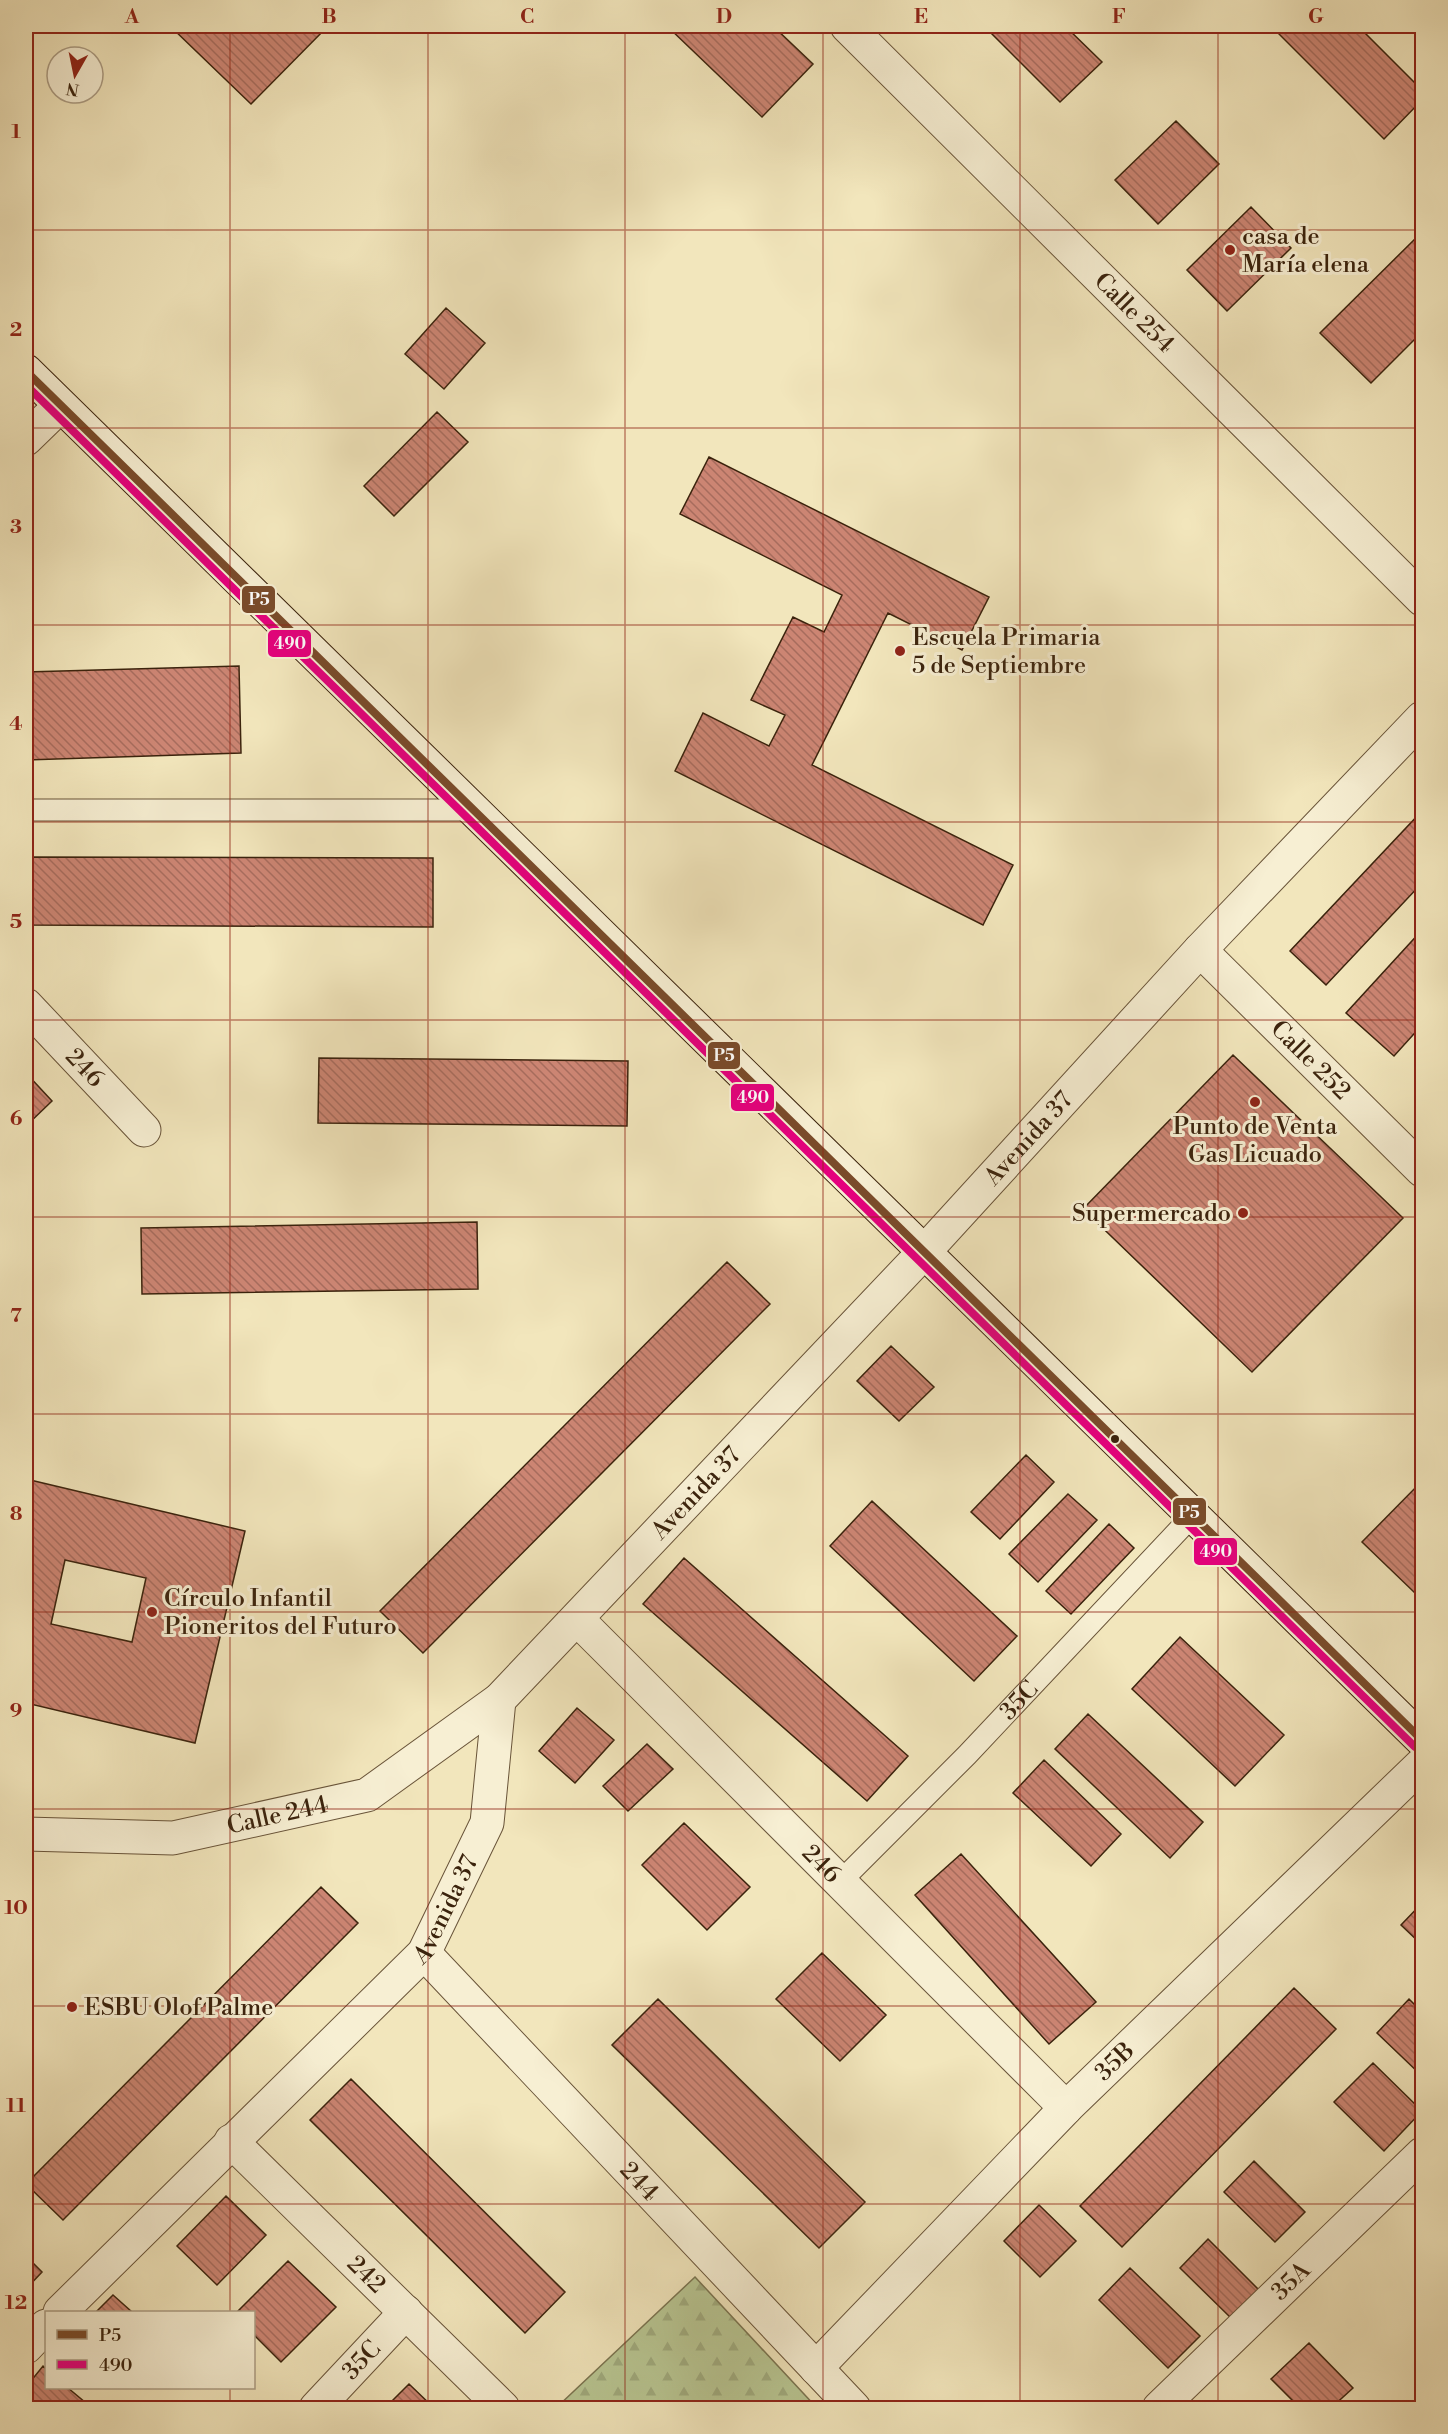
<svg xmlns="http://www.w3.org/2000/svg" width="1448" height="2434" viewBox="0 0 1448 2434" font-family="'Libre Bodoni',serif">
  <style>
    .forest { fill: url(#forest-firs); stroke: #7a7450; stroke-width: 1.5 }
    .building { fill: url(#building-back-hatch); stroke: #3b230d; stroke-width: 1.5; fill-rule: evenodd }
    .lines { fill: none; stroke-linecap: round; stroke-linejoin: round }
    .lane-casing { stroke: #695439; stroke-width: 23 }
    .street-casing { stroke: #695439; stroke-width: 35 }
    .secondary-casing { stroke: #3b230d; stroke-width: 35 }
    .lane { stroke: #f7efd3; stroke-width: 21 }
    .street { stroke: #f7efd3; stroke-width: 33 }
    .secondary { stroke: #f7efd3; stroke-width: 33 }
    .bus-1-casing { stroke: #f7efd3; stroke-width: 12 }
    .bus-2-casing { stroke: #f7efd3; stroke-width: 12 }
    .bus-1 { stroke: #7a4b2a; stroke-width: 8 }
    .bus-2 { stroke: #e5007d; stroke-width: 8 }
    .grid { fill: none; stroke: #8f2418; stroke-width: 1.5; stroke-opacity: 0.55 }
    .poi-dot { fill: #8f2418; stroke: #f7efd3; stroke-width: 2 }
    .bus-dot { fill: #3b230d; stroke: #f7efd3; stroke-width: 2 }
    .labels { text-anchor: middle; stroke-width: 6; stroke-linejoin: round; paint-order: stroke }
    .poi-label { font-size: 24px; fill: #3b230d; stroke: #f7efd3; text-anchor: start }
    .street-label { font-size: 24px; fill: #3b230d; stroke: #f7efd3 }
    .line-badge { stroke: #f7efd3; stroke-width: 2 }
    .badge-label { font-size: 16px; text-anchor: middle; font-weight: bold; fill: #fff }
    .neatline { fill: none; stroke: #8f2418; stroke-width: 2 }
    .grid-label { font-size: 20px; text-anchor: middle; font-weight: bold; fill: #8f2418 }
  </style>
  <defs>
    <pattern id="forest-firs" width="22" height="20" patternUnits="userSpaceOnUse" patternTransform="scale(1.5)"><rect width="22" height="20" fill="#b8c692"/><path d="M5 1l3.5 6h-7zM16 11l3.5 6h-7z" fill="#9faa7d"/></pattern>
    <pattern id="building-back-hatch" width="6" height="6" patternUnits="userSpaceOnUse" patternTransform="scale(1.5)"><rect width="6" height="6" fill="#cc8573"/><path d="M-1 5l2 2M0 0l6 6M5-1l2 2" fill="none" stroke="#a76c5d"/></pattern>
  </defs>
  <rect width="100%" height="100%" fill="#f2e6bc"/>
  <filter id="stains"><feTurbulence type="fractalNoise" baseFrequency=".00333" numOctaves="4"/><feColorMatrix values="0 0 0 0 .2 0 0 0 0 .09 0 0 0 0 .02 0 0 0 .5 -.17"/></filter>
  <radialGradient id="worn" r=".72"><stop offset=".6" stop-color="#630" stop-opacity="0"/><stop offset="1" stop-color="#630" stop-opacity=".3"/></radialGradient>
  <!-- forest -->
  <path class="forest" d="M695,2277L817,2408H556Z"/>
  <!-- building -->
  <path class="building" d="M170,26H328L251,104Z
    M667,26H773L813,64L762,117Z
    M984,26H1065L1102,62L1060,102Z
    M1271,26H1358L1422,90V100L1384,139Z
    M1176,121L1219,164L1158,224L1115,180Z
    M1251,207L1291,248L1227,311L1187,270Z
    M1422,232V332L1371,383L1320,333Z
    M446,308L485,343L444,389L405,354Z
    M437,412L468,442L394,516L364,486Z
    M709,457L989,597L962,650L888,613L812,765L1013,865L983,925L675,771L703,713L769,746L785,715L751,700L793,617L824,632L842,595L680,514Z
    M239,666L241,753L26,760V672Z
    M1422,811V883L1326,985L1290,951Z
    M27,857L433,858V927L27,925Z
    M1422,930V1025L1394,1056L1346,1013Z
    M1233,1055L1403,1218L1252,1372L1083,1209Z
    M319,1058L628,1061L627,1126L318,1123Z
    M26,1073L52,1101L26,1126Z
    M477,1222L478,1289L142,1294L141,1228Z
    M727,1262L770,1304L423,1653L380,1611Z
    M891,1346L934,1387L899,1421L857,1381Z
    M1026,1455L1054,1482L1000,1539L971,1512Z
    M26,1479L245,1531L195,1743L26,1703ZM65,1560L146,1578L132,1642L51,1624Z
    M1422,1481V1587L1416,1594L1362,1542Z
    M1068,1494L1097,1520L1038,1582L1009,1554Z
    M872,1501L1017,1636L974,1681L830,1546Z
    M1109,1524L1134,1548L1071,1614L1046,1591Z
    M684,1558L908,1756L867,1801L643,1604Z
    M1180,1637L1284,1735L1235,1786L1132,1689Z
    M577,1708L614,1740L575,1783L539,1751Z
    M1088,1714L1203,1822L1170,1858L1055,1749Z
    M647,1744L673,1769L628,1811L603,1786Z
    M1044,1760L1121,1834L1091,1866L1013,1793Z
    M684,1823L750,1887L707,1930L642,1865Z
    M961,1854L1096,2002L1049,2044L915,1895Z
    M321,1887L358,1923L63,2220L26,2184Z
    M1422,1903V1945L1401,1925Z
    M822,1953L886,2015L840,2061L776,1999Z
    M1294,1988L1336,2029L1122,2247L1080,2206Z
    M658,1999L865,2202L819,2248L612,2045Z
    M1409,1999L1422,2012V2076L1377,2033Z
    M1373,2063L1422,2111L1384,2151L1334,2102Z
    M351,2079L565,2292L525,2333L310,2120Z
    M1254,2161L1305,2212L1275,2242L1224,2192Z
    M226,2196L266,2235L217,2285L177,2246Z
    M1039,2205L1076,2241L1040,2277L1004,2241Z
    M1208,2239L1260,2291L1232,2319L1180,2268Z
    M26,2256L42,2272L26,2289Z
    M288,2261L336,2307L281,2362L254,2335V2312H237Z
    M1130,2268L1200,2336L1168,2368L1099,2300Z
    M113,2295L132,2312H96Z
    M1309,2343L1353,2388L1331,2408H1300L1271,2379Z
    M43,2366L46,2369V2388H68L92,2408H26V2387Z
    M409,2384L434,2408H385Z"/>
  <g class="lines">
    <!-- lane casing -->
    <g class="lane-casing">
      <g id="lane">
        <path d="M26,810H474"/>
        <path id="s1" d="M840,1882L967,1755L1193,1515"/>
      </g>
    </g>
    <!-- street casing -->
    <g class="street-casing">
      <g id="street">
        <path id="s2" d="M847,26L1422,599"/>
        <path d="M26,439L60,406"/>
        <path id="s3" d="M1200,950L1422,1170"/>
        <path id="s4" d="M26,1005L144,1130"/>
        <path id="s5" d="M577,1619L1066,2108"/>
        <path id="s6" d="M26,1834L173,1838L367,1795L499,1700L925,1251L1200,950L1422,718"/>
        <path id="s7" d="M424,1953L854,2408"/>
        <path id="s8" d="M231,2141L503,2408"/>
        <path id="s9" d="M60,2312L424,1953L487,1823L499,1700"/>
        <path d="M26,2347L46,2326"/>
        <path id="s10" d="M816,2368L1066,2108L1422,1764"/>
        <path id="s11" d="M316,2408L406,2312"/>
        <path id="s12" d="M1159,2408L1422,2154"/>
      </g>
    </g>
    <!-- secondary casing -->
    <g class="secondary-casing">
      <path id="secondary" d="M26,371L1422,1740"/>
    </g>
    <!-- lane -->
    <use href="#lane" class="lane"/>
    <!-- street -->
    <use href="#street" class="street"/>
    <!-- secondary -->
    <use href="#secondary" class="secondary"/>
    <!-- bus-1 casing -->
    <g class="bus-1-casing">
      <path id="bus-1" d="M26,371L1422,1740"/>
    </g>
    <!-- bus-2 casing -->
    <g class="bus-2-casing">
      <path id="bus-2" d="M26,385L1415,1747"/>
    </g>
    <!-- bus-1 -->
    <use href="#bus-1" class="bus-1"/>
    <!-- bus-2 -->
    <use href="#bus-2" class="bus-2"/>
  </g>
  <!-- grid -->
  <path class="grid" d="M230,26V2312M428,26V2408M625,26V2408M823,26V2408M1020,26V2408M1218,26V2408M26,230H1422M26,428H1422M26,625H1422M26,822H1422M26,1020H1422M26,1217H1422M26,1414H1422M26,1612H1422M26,1809H1422M26,2006H1422M26,2204H1422M230,2388V2408"/>
  <!-- markers -->
  <g class="poi-dot">
    <circle cx="1230" cy="250" r="6"/>
    <circle cx="900" cy="651" r="6"/>
    <circle cx="1255" cy="1102" r="6"/>
    <circle cx="1243" cy="1213" r="6"/>
    <circle cx="152" cy="1612" r="6"/>
    <circle cx="72" cy="2007" r="6"/>
  </g>
  <circle class="bus-dot" cx="1115" cy="1439" r="5"/>
  <g class="labels">
    <!-- poi labels -->
    <g class="poi-label">
      <text x="1242" y="244">casa de<tspan x="1242" dy="28">María elena</tspan></text>
      <text x="912" y="645">Escuela Primaria<tspan x="912" dy="28">5 de Septiembre</tspan></text>
      <text x="1255" y="1134" text-anchor="middle">Punto de Venta<tspan x="1255" dy="28">Gas Licuado</tspan></text>
      <text x="1231" y="1221" text-anchor="end">Supermercado</text>
      <text x="164" y="1606">Círculo Infantil<tspan x="164" dy="28">Pioneritos del Futuro</tspan></text>
      <text x="84" y="2015">ESBU Olof Palme</text>
    </g>
    <!-- street labels -->
    <g class="street-label">
      <text dy="8" stroke="none"><textPath href="#s2" startOffset="406">Calle 254</textPath></text>
      <text dy="8" stroke="none"><textPath href="#s3" startOffset="156">Calle 252</textPath></text>
      <text dy="8" stroke="none"><textPath href="#s4" startOffset="86">246</textPath></text>
      <text dy="8" stroke="none"><textPath href="#s6" startOffset="1280">Avenida 37</textPath></text>
      <text dy="8" stroke="none"><textPath href="#s6" startOffset="794">Avenida 37</textPath></text>
      <text dy="8" stroke="none"><textPath href="#s1" startOffset="255">35C</textPath></text>
      <text dy="8" stroke="none"><textPath href="#s6" startOffset="254">Calle 244</textPath></text>
      <text dy="8" stroke="none"><textPath href="#s5" startOffset="346">246</textPath></text>
      <text dy="8" stroke="none"><textPath href="#s9" startOffset="560">Avenida 37</textPath></text>
      <text dy="8" stroke="none"><textPath href="#s10" startOffset="428">35B</textPath></text>
      <text dy="8" stroke="none"><textPath href="#s7" startOffset="314">244</textPath></text>
      <text dy="8" stroke="none"><textPath href="#s8" startOffset="190">242</textPath></text>
      <text dy="8" stroke="none"><textPath href="#s12" startOffset="183">35A</textPath></text>
      <text dy="8" stroke="none"><textPath href="#s11" startOffset="66">35C</textPath></text>
    </g>
  </g>
  <g class="line-badge">
    <rect x="241" y="585" width="35" height="29" rx="6" fill="#7a4b2a"/>
    <rect x="267" y="629" width="45" height="29" rx="6" fill="#e5007d"/>
    <rect x="707" y="1041" width="34" height="29" rx="6" fill="#7a4b2a"/>
    <rect x="730" y="1083" width="45" height="29" rx="6" fill="#e5007d"/>
    <rect x="1172" y="1497" width="35" height="29" rx="6" fill="#7a4b2a"/>
    <rect x="1193" y="1537" width="45" height="29" rx="6" fill="#e5007d"/>
  </g>
  <g class="badge-label">
    <text x="259" y="605">P5</text>
    <text x="290" y="649">490</text>
    <text x="724" y="1061">P5</text>
    <text x="753" y="1103">490</text>
    <text x="1189" y="1518">P5</text>
    <text x="1216" y="1557">490</text>
  </g>
  <!-- margin -->
  <rect width="1448" height="2434" fill="none" stroke="#f2e6bc" stroke-width="66"/>
  <!-- legend -->
  <rect x="45" y="2311" width="210" height="78" fill="#f7efd3" stroke="#ac9d84" stroke-width="1.5"/>
  <rect x="57" y="2330" width="30" height="9" fill="#7a4b2a" stroke="#ac9d84" stroke-width="1.5"/>
  <text x="99" y="2341" font-size="18" fill="#3b230d">P5</text>
  <rect x="57" y="2360" width="30" height="9" fill="#e5007d" stroke="#ac9d84" stroke-width="1.5"/>
  <text x="99" y="2371" font-size="18" fill="#3b230d">490</text>
  <!-- north arrow -->
  <g transform="translate(75 75) rotate(189)"><circle r="28" fill="#f7efd3" stroke="#ac9d84" stroke-width="1.5"/>
  <path d="M0-4.5L10 22L0 15L-10 22Z" fill="#8f2418"/>
  <text y="-9" font-size="16" font-weight="bold" text-anchor="middle" fill="#3b230d">N</text>
  </g>
  <rect x="33" y="33" width="1382" height="2368" class="neatline"/>
  <g class="grid-label">
    <text x="132" y="23">A</text>
    <text x="329" y="23">B</text>
    <text x="527" y="23">C</text>
    <text x="724" y="23">D</text>
    <text x="921" y="23">E</text>
    <text x="1119" y="23">F</text>
    <text x="1316" y="23">G</text>
    <text x="16" y="138">1</text>
    <text x="16" y="336">2</text>
    <text x="16" y="533">3</text>
    <text x="16" y="730">4</text>
    <text x="16" y="928">5</text>
    <text x="16" y="1125">6</text>
    <text x="16" y="1322">7</text>
    <text x="16" y="1520">8</text>
    <text x="16" y="1717">9</text>
    <text x="16" y="1914">10</text>
    <text x="16" y="2112">11</text>
    <text x="16" y="2309">12</text>
  </g>
  <rect width="100%" height="100%" filter="url(#stains)"/>
  <rect width="100%" height="100%" fill="url(#worn)"/>
</svg>
